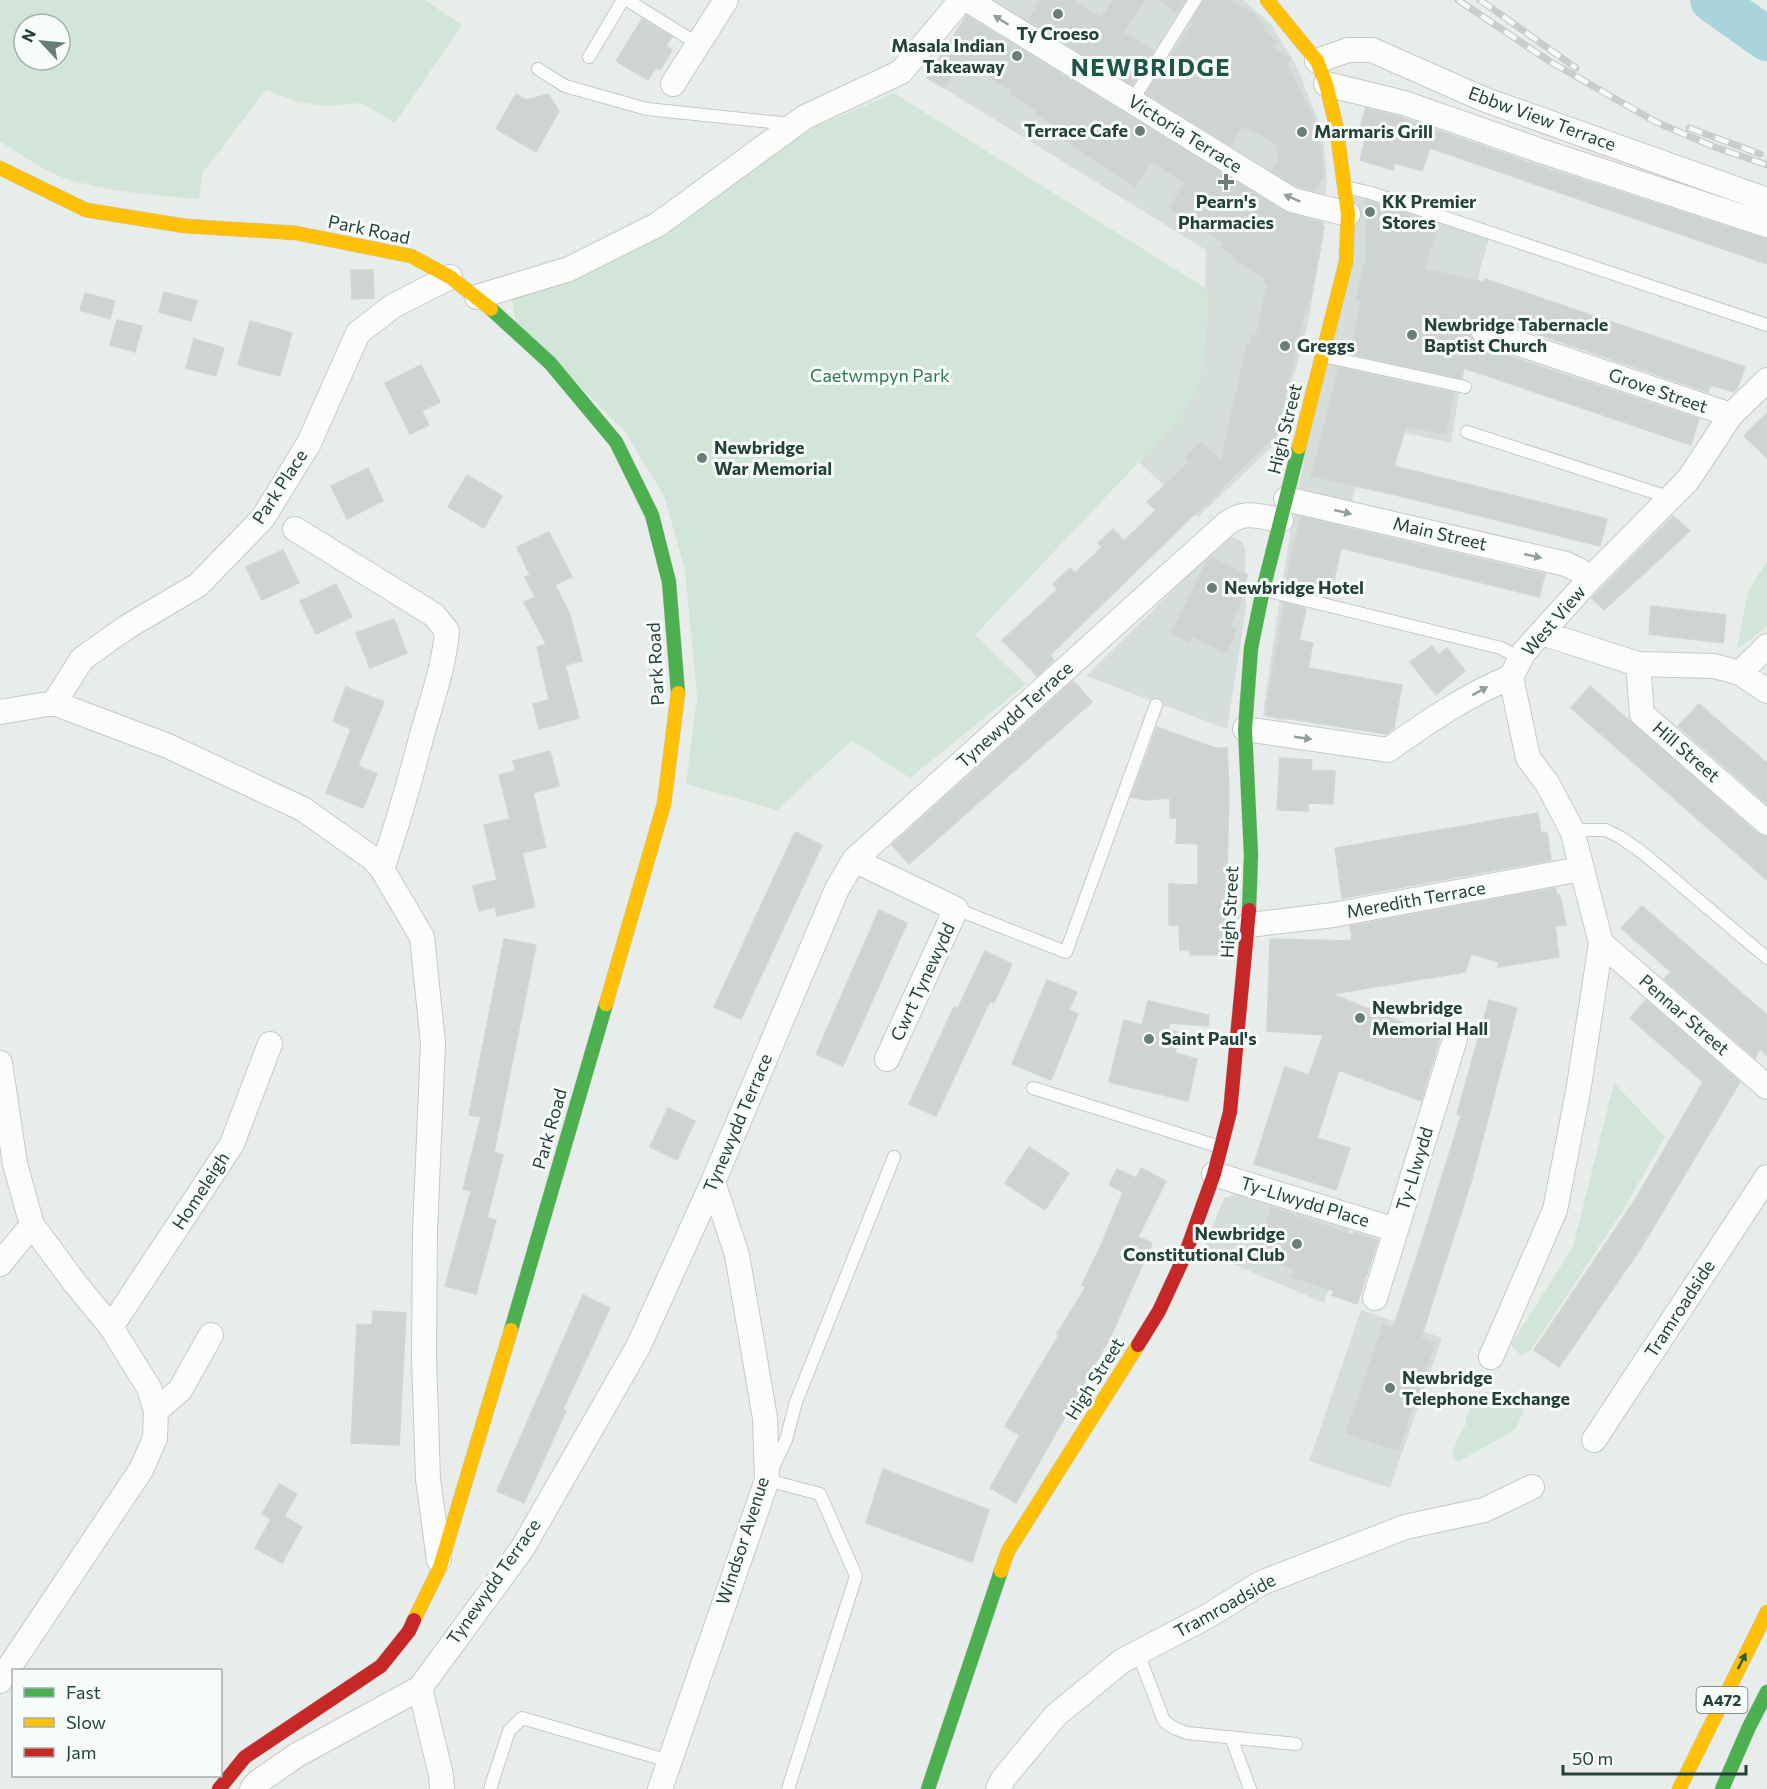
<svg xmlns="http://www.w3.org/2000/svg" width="1767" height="1789" viewBox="0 0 1767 1789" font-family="Commissioner,sans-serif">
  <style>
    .built { fill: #d6dedb }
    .green { fill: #d1e6d8; fill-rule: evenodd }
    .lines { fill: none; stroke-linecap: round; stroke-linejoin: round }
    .river { stroke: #a9d4db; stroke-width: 44 }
    .building { fill: #cfd4d2; stroke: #d1d6d4; stroke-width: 1.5 }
    .lane-casing { stroke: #c5cac8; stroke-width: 14 }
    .street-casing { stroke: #c5cac8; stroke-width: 26 }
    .fast-casing { stroke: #c3cbc8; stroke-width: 15 }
    .slow-casing { stroke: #c3cbc8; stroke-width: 15 }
    .jam-casing { stroke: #c3cbc8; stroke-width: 15 }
    .lane { stroke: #fcfcfc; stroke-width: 12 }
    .street { stroke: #fcfcfc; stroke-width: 24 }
    .fast { stroke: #4caf50; stroke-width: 14 }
    .slow { stroke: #ffc107; stroke-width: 14 }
    .jam { stroke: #c62828; stroke-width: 14 }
    .rail-casing { stroke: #c9cdcc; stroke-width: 7 }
    .rail { stroke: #f7fbf9; stroke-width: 4.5; stroke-dasharray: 14; stroke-linecap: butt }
    .oneway { fill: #909f9b }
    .oneway2 { fill: #2e5d40 }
    .poi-dot { fill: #697e78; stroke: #f7fbf9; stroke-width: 2 }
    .labels { text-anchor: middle; stroke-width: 6; stroke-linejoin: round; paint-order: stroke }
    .shield { fill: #f7fbf9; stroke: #637a73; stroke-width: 1.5 }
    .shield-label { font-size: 16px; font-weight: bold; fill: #24423a }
    .poi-label { font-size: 18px; font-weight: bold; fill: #24423a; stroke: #f7fbf9; text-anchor: start }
    .street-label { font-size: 18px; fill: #24423a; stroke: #f7fbf9 }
    .park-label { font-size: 18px; fill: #2d7a4b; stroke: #f7fbf9 }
    .district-label { font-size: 24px; font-weight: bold; letter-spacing: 1.5px; fill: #1f5548; stroke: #f7fbf9 }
  </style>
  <rect width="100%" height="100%" fill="#e8edeb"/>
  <!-- built -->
  <path class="built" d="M977,0H1243L1271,24L1297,67L1322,131L1327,174L1323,240L1307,327L1277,442L1198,517L1139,462L1172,427L1202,370L1208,302L1205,288L1206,250L927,78Z
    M1356,183L1491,232L1480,270L1451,443L1369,425L1328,612L1305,606L1285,721L1263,716L1265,699L1289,539Z
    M1234,537L1242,542L1245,547L1246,609L1227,729L1086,676L1226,538Z
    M1237,1194L1350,1229L1324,1303L1203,1251L1224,1198Z
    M1361,1310L1442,1338L1390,1488L1309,1461Z"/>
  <!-- green -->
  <path class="green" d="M0,0H425L462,25L395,123L362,103L323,106L295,101L266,90L203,172L199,199C154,195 88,191 48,171C31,162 16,151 0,141ZM24,24H60V60H24Z
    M894,93L1205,288L1208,301L1202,370L1196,391L1172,427L975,635L1026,684L910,778L852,740L777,810L686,784L697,697L685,570L664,496L625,432L515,320L512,295L803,132Z
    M1767,561V627L1737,649L1748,591Z
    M1614,1083L1665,1137L1625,1207L1530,1351L1521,1356L1511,1344L1573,1247Z
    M1485,1392C1498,1391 1517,1399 1524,1410L1516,1429L1458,1462L1452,1454L1459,1435L1466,1424V1417L1475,1401Z"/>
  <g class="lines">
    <!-- river -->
    <path class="river" d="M1712,0L1767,39"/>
  </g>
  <!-- building -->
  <path class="building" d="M1040,0H1071L1101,18L1113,0H1145L1123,32L1154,51L1132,85L1028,20Z
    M1159,0H1185L1177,13Z
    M1203,0H1230L1255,15L1264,27L1263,29L1277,42L1273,48L1291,59L1287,65L1312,115L1319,139L1324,176L1314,191L1298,187L1272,171L1278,160L1276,144L1260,134L1241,127L1231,146L1146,93L1193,23L1191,22Z
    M966,16L1285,212L1319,222L1324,227L1312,290L1308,307L1306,306L1276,435L1050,655L1054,660L1037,676L1002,640L1058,589L1053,584L1070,568L1075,573L1102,547L1098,543L1113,529L1124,541L1156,510L1147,502L1189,462L1185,458L1201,442L1221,461L1247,343L1250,344L1252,335L1256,336L1267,285L1263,283L1265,278L1234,259L1236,257L1221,248L1224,243L1169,208L1185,183L1151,161L1135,186L1055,135L1059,127L1036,115L1038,111L1010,94L1012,91L961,60L944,88L927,78Z
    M642,19L672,37L666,46L672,50L660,70L656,67L648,80L616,61Z
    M516,94L526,100L548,94L559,111L536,152L496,129Z
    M1366,108L1400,117L1537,165L1767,239V264L1430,148L1422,171L1395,163L1393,170L1360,160L1366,136L1358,134Z
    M1365,200L1439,224L1424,269L1484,282L1485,279L1745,367L1737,389L1734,392L1711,385L1708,392L1489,318H1481L1475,321L1471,327L1470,335L1474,342L1479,346L1699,419L1691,445L1464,368L1462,378L1350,354L1361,301L1356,300L1365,263L1367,215Z
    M351,270H373L374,298L352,299Z
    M164,292L197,301L191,321L159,312Z
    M85,293L115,301L110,319L80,310Z
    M117,320L142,326L135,352L110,345Z
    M250,321L292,333L280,376L238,365Z
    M194,339L224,348L216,376L186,368Z
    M421,365L440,402L422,411L429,425L410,434L385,383Z
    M1339,368L1453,393L1446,434L1406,427L1394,466L1607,519L1600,546L1404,497L1311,476Z
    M1767,413V458L1744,436Z
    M368,468L383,501L347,519L331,486Z
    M467,475L502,496L484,528L448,507Z
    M1673,516L1690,531L1604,610L1592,598Z
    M1301,517L1545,574L1539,597L1341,548L1329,597L1286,587L1290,560Z
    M549,532L572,577L555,585L570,615L582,661L565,665L579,718L539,729L533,704L549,700L537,647L546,644L524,602L535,597L525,577L530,575L517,547Z
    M283,550L299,583L262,600L246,567Z
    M1211,557L1247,575L1241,602L1230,625L1236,628L1234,637L1226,653L1192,636L1189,642L1171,633L1207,560Z
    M336,584L352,617L316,634L300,601Z
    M1284,603L1306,609L1299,640L1313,643L1308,668L1402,685L1394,728L1386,734L1265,715Z
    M1651,606L1726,615L1723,643L1649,634Z
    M394,619L407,653L370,668L356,633Z
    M1432,646L1438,655L1447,648L1465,671L1436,695L1410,662Z
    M1073,681L1092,702L909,864L892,845Z
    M1590,686L1758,834L1767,837V880L1571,708Z
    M346,687L384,702L358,766L377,774L363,808L326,793L351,729L333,721Z
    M1699,704L1767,763V804L1678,726Z
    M1157,727L1215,748H1227L1229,790L1225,955H1190V950H1180L1179,925H1169V884L1198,885V844L1176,843L1177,818H1170V798L1145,800L1131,797Z
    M550,751L559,786L533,793L546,847L522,853L535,907L497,916L495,907L479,911L473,886L497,880L484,825L510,819L499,775L515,771L513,761Z
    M1280,758L1312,760L1311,770L1335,771L1333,804L1308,803V811L1277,810Z
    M1538,813L1541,833L1547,832L1551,860L1342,898L1335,848Z
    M795,832L822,845L741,1019L714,1007Z
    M1555,888L1557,895H1560L1566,925L1555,926L1559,957L1498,967L1499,962L1471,954L1465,972L1332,994L1440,1038L1421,1101L1339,1070L1317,1138L1350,1148L1336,1190L1254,1164L1285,1067L1309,1075L1323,1035L1267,1031L1270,939L1352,941L1350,926Z
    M1642,906L1767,1015V1056L1760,1049L1755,1058L1664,979L1671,972L1621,928Z
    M879,910L907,923L843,1066L816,1054Z
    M504,939L536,945L494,1152L503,1155L487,1218L496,1220L476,1294L445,1286L471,1191L463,1189L481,1117L469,1115Z
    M985,951L1012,964L994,1003L990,1001L936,1116L909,1104L954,1007L958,1008Z
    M1047,980L1077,992L1069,1010L1078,1014L1051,1080L1012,1064Z
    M1489,1000L1517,1008L1472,1179L1421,1338L1435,1343L1398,1451L1346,1433L1383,1325L1393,1328L1416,1260L1461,1116L1457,1114Z
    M1646,1000L1740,1082L1641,1248L1559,1367L1534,1350L1635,1200L1703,1082L1630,1018Z
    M1148,1001L1209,1015L1208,1026L1170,1023L1168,1029L1180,1033L1175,1053L1197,1059L1188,1101L1109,1082L1124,1020L1142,1025Z
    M668,1108L695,1121L677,1160L650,1147Z
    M1029,1147L1069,1173L1045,1210L1005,1183Z
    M1141,1168L1166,1181L1138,1237L1152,1243L1110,1338L1016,1503L990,1488L1020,1435L1005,1426L1059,1335L1057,1334L1086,1287L1082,1285L1102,1243L1123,1192L1109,1185L1117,1169L1136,1178Z
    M1271,1207L1353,1235L1354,1232L1378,1240L1357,1304L1332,1295L1334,1291L1292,1277L1295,1269L1255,1255Z
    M583,1295L610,1308L563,1409L566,1411L524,1503L497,1491Z
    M373,1311L406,1313L399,1445L351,1443L357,1324L372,1325Z
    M883,1469L989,1510L972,1562L866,1523Z
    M279,1484L297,1494L284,1516L302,1527L282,1563L255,1548L271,1519L262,1514Z"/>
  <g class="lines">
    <!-- lane casing -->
    <g class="lane-casing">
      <path id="lane" d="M627,0L698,44
        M589,57L623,0
        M538,69L565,86L647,109L791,124
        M1132,101L1195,0
        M1346,187L1371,193L1767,325
        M1323,356L1465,387
        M1467,432L1671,498
        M1265,590L1501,648L1521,659
        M1572,830H1606L1620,837L1643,853L1767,958
        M956,909L1066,952L1156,705
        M1033,1088L1220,1147
        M1138,1653L1164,1721L1174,1728L1187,1733L1296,1744
        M1231,1737L1250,1789
        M490,1789L509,1731L522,1718L669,1761
        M788,1789L856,1576L820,1494L767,1480L786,1440L796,1402L894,1157"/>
    </g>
    <!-- street casing -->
    <g class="street-casing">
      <path id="street" d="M968,0L1292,200L1348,214
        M1317,61L1348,50H1372L1483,99L1767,200
        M673,84L726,0
        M1326,84L1404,103L1541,151L1767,225
        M477,297L569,269L657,225L805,117L901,72L961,0
        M1484,332L1731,415
        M1286,499L1566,564L1580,571L1590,579
        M295,529L434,615L447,631C444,666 433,697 423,731C411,777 398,823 382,869
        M1542,633L1638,664L1714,666L1740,673L1767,646
        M1638,664L1642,714L1767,823
        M1740,673L1767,691
        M54,703L82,659L127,627L198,585L263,518L309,443L358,333L393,306L450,277
        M0,712L54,703L168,746L303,809L372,858L382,869L422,937L433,1043L425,1231L424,1357L428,1479L439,1560
        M1245,729L1388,750C1427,722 1467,695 1511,677L1524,652L1590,579L1688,480L1731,415L1767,380
        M854,860L956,909L887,1059
        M1249,925L1333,915L1581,869
        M1601,943L1767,1087
        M0,1063L15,1164L32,1225L75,1283L111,1327L149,1388L156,1411
        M1214,1174L1396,1230
        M0,1264L32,1225
        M1375,1298L1455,1039
        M111,1327L232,1144L270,1044
        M1491,1357L1555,1210L1578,1092L1601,943L1572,830L1547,783L1528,758L1511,677
        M1594,1440L1767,1177
        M0,1681L141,1470L155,1438L156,1411L180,1390L211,1335
        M420,1688L441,1775L442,1789
        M252,1789L258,1782L297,1755L420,1688L522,1549L638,1347L713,1182L837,889L854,860L1226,524C1245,509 1260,517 1281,520
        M660,1789L767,1480L765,1418L737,1255L713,1182
        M998,1789L1003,1779L1056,1715L1122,1661L1208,1616L1261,1583L1405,1527L1484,1510L1532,1487"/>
    </g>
    <!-- fast casing -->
    <g class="fast-casing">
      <path id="fast" d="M491,309L550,363L616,442L652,515L669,582L678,693
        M1249,910L1251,855L1245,729L1251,648L1263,590L1299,447
        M511,1330L606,1004
        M928,1789L1001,1571
        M1722,1789L1749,1727L1767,1692"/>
    </g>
    <!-- slow casing -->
    <g class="slow-casing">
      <path id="slow" d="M1267,0L1317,61L1326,84L1336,125L1348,214L1346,262L1299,447
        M0,168L86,210L185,226L296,233L411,256L450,277L491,309
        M606,1004L664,804L678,693
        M1001,1571L1008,1551L1138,1345
        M414,1620L440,1567L511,1330
        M1679,1789L1767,1612"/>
    </g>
    <!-- jam casing -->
    <g class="jam-casing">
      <path id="jam" d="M1138,1345L1159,1311L1185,1255L1214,1174L1230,1112L1249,910
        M219,1789L245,1757L381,1666L409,1631L414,1620"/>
    </g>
    <!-- lane -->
    <use href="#lane" class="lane"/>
    <!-- street -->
    <use href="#street" class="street"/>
    <!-- fast -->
    <use href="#fast" class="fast"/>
    <!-- slow -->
    <use href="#slow" class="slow"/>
    <!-- jam -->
    <use href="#jam" class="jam"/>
    <!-- rail casing -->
    <g class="rail-casing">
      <path id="rail" d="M1458,0L1549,61L1656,122L1712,146L1767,165
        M1480,0L1576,68
        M1689,128L1760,154"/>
    </g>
    <!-- rail -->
    <use href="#rail" class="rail"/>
  </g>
  <!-- one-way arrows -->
  <defs><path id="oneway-solid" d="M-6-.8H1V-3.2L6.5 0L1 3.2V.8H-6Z" transform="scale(1.5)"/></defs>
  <g class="oneway">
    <use href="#oneway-solid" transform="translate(1001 20) rotate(-148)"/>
    <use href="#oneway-solid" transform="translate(1292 198) rotate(-156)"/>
    <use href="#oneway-solid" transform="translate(1343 512) rotate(13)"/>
    <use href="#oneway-solid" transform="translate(1533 556) rotate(13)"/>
    <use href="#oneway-solid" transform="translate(1480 691) rotate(-29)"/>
    <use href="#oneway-solid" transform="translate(1303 738) rotate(8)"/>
  </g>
  <use class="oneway2" href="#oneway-solid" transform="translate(1742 1661) rotate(-63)"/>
  <!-- markers -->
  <g class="poi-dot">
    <circle cx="1058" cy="14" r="6"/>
    <circle cx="1017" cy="56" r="6"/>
    <circle cx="1140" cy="131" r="6"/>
    <circle cx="1302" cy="132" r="6"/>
    <path d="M1223 173h6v6h6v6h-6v6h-6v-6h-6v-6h6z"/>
    <circle cx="1370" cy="212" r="6"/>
    <circle cx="1412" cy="335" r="6"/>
    <circle cx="1285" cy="346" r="6"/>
    <circle cx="702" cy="458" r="6"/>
    <circle cx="1212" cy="588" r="6"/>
    <circle cx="1360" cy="1018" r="6"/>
    <circle cx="1149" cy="1039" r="6"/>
    <circle cx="1297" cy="1244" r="6"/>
    <circle cx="1390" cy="1388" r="6"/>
  </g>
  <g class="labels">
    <!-- shield labels -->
    <rect class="shield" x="1696.5" y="1687" width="51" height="26" rx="4.5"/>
    <g class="shield-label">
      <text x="1722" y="1706">A472</text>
    </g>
    <!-- poi labels -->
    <g class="poi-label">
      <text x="1058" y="40" text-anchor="middle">Ty Croeso</text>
      <text x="1005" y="52" text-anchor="end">Masala Indian<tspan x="1005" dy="21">Takeaway</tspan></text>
      <text x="1128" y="137" text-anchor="end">Terrace Cafe</text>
      <text x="1314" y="138">Marmaris Grill</text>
      <text x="1226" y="208" text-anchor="middle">Pearn's<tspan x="1226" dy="21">Pharmacies</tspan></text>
      <text x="1382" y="208">KK Premier<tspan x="1382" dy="21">Stores</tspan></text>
      <text x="1424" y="331">Newbridge Tabernacle<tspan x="1424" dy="21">Baptist Church</tspan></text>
      <text x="1297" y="352">Greggs</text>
      <text x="714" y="454">Newbridge<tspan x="714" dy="21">War Memorial</tspan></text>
      <text x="1224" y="594">Newbridge Hotel</text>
      <text x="1372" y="1014">Newbridge<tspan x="1372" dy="21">Memorial Hall</tspan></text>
      <text x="1161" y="1045">Saint Paul's</text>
      <text x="1285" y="1240" text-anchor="end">Newbridge<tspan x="1285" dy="21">Constitutional Club</tspan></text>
      <text x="1402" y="1384">Newbridge<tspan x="1402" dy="21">Telephone Exchange</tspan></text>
    </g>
    <!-- street labels -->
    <g class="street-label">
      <text transform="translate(1542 119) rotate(20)" y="6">Ebbw View Terrace</text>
      <text transform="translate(1185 134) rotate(32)" y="6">Victoria Terrace</text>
      <text transform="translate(369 230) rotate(12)" y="6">Park Road</text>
      <text transform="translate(1658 391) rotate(19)" y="6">Grove Street</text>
      <text transform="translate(1285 429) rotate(-76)" y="6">High Street</text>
      <text transform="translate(280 487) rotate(-57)" y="6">Park Place</text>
      <text transform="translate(1440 534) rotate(13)" y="6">Main Street</text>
      <text transform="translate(1554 621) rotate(-49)" y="6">West View</text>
      <text transform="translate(656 664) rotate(-93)" y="6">Park Road</text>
      <text transform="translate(1015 715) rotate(-42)" y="6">Tynewydd Terrace</text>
      <text transform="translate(1686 752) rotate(41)" y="6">Hill Street</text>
      <text transform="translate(1416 900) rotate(-10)" y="6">Meredith Terrace</text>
      <text transform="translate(1230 912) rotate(-87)" y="6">High Street</text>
      <text transform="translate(923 982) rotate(-65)" y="6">Cwrt Tynewydd</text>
      <text transform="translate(1684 1015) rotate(41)" y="6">Pennar Street</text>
      <text transform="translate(738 1123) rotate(-67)" y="6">Tynewydd Terrace</text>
      <text transform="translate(550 1129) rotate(-74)" y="6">Park Road</text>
      <text transform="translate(1415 1169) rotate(-73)" y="6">Ty-Llwydd</text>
      <text transform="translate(201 1191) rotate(-57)" y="6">Homeleigh</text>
      <text transform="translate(1305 1202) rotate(17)" y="6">Ty-Llwydd Place</text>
      <text transform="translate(1680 1309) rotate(-57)" y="6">Tramroadside</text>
      <text transform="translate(1095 1379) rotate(-58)" y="6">High Street</text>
      <text transform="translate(743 1541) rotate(-72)" y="6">Windsor Avenue</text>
      <text transform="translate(494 1582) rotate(-55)" y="6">Tynewydd Terrace</text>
      <text transform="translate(1225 1606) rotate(-29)" y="6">Tramroadside</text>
    </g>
    <!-- park labels -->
    <g class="park-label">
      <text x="880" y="382">Caetwmpyn Park</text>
    </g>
    <!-- district labels -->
    <g class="district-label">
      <text x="1151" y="76">NEWBRIDGE</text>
    </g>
  </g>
  <!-- legend -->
  <rect x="12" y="1669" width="210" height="108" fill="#f7fbf9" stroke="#a3b1ad" stroke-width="1.5"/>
  <rect x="24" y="1688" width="30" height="9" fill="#4caf50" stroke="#a3b1ad" stroke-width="1.5"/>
  <text x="66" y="1699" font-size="18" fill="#24423a">Fast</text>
  <rect x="24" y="1718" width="30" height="9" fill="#ffc107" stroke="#a3b1ad" stroke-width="1.5"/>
  <text x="66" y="1729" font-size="18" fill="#24423a">Slow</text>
  <rect x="24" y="1748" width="30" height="9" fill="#c62828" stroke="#a3b1ad" stroke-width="1.5"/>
  <text x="66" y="1759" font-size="18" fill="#24423a">Jam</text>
  <!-- north arrow -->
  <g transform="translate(42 42) rotate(296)"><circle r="28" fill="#f7fbf9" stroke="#a3b1ad" stroke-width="1.5"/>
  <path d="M0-4.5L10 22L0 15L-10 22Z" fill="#697e78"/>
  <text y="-9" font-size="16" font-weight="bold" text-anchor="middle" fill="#24423a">N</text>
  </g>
  <!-- scale -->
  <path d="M1563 1765v9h183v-9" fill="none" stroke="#24423a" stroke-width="3"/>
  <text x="1572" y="1765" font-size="18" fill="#24423a" stroke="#f7fbf9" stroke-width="4.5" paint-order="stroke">50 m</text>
</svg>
